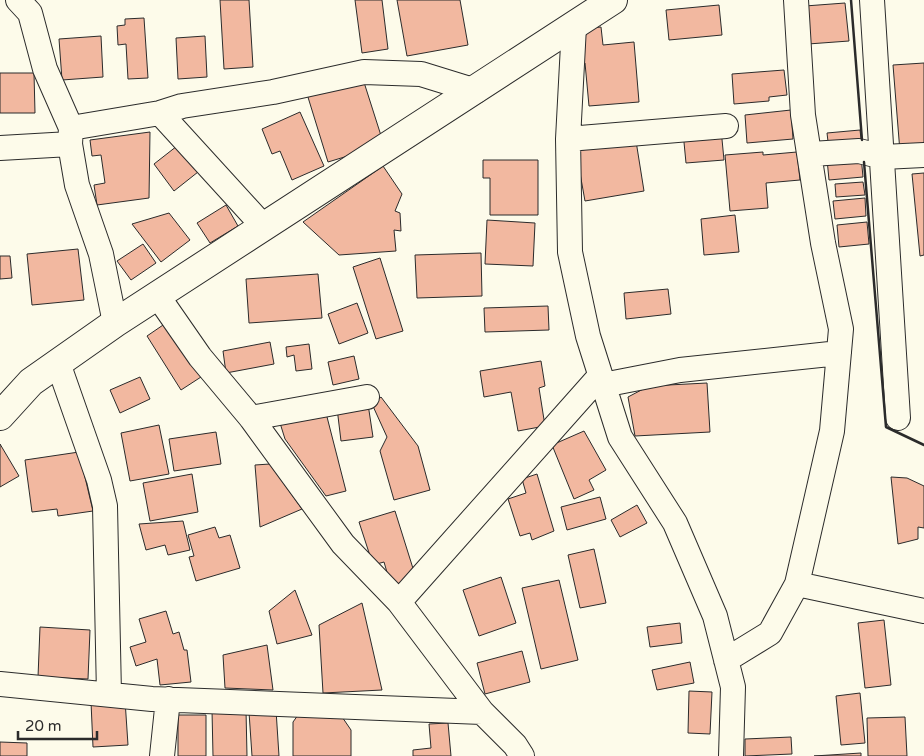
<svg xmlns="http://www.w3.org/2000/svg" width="924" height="756" viewBox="0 0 924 756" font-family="'Varela Round',sans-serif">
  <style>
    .building { fill: #f2b8a0; stroke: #2b2b2b }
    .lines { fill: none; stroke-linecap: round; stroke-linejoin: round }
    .street-casing { stroke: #2b2b2b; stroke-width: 26 }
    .secondary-casing { stroke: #2b2b2b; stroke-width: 30 }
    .street { stroke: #fdfbea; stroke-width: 24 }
    .secondary { stroke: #fdfbea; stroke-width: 28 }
    .wall { stroke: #2b2b2b; stroke-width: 2.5 }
  </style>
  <rect width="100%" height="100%" fill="#fdfbea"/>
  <!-- building -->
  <path class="building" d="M220,0H249L253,67L224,69Z
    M355,0H382L388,49L362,53Z
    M397,0H460L468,45L407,56Z
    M845,3L849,41L808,44L805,6Z
    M719,5L722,35L669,40L666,10Z
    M144,18L148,78L128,79L126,44L118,45L117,26L125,25V19Z
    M601,27L603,45L634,42L639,102L589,106L585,63H582L579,29Z
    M101,36L103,77L62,80L59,39Z
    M205,36L207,77L178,79L176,38Z
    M924,63V150L900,152L893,65Z
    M784,70L787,95L769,97V101L734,104L732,74Z
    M0,73H34L35,113H0Z
    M362,76L384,145L328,162L307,94Z
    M791,110L793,139L747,143L745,115Z
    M300,112L324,166L292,180L280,151L272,154L262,129Z
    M721,129L724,160L686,163L683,132Z
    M860,130L862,147L829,150L827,133Z
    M150,132L149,198L97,205L94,185L105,183L101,155L92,156L90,140Z
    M636,141L644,191L585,201L576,151Z
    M177,146L198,172L174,191L154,164Z
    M763,152V155L797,152L800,180L766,183L768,208L730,211L725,155Z
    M861,156L863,177L829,180L827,159Z
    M483,160H538V215H490V178H483Z
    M383,166L402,194L395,211L400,213L401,231L394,230L396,251L339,255L303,222Z
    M924,173V255L920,256L912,174Z
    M863,182L865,195L836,197L835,184Z
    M865,198L866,216L835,219L833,201Z
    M226,205L238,226L210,243L197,223Z
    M169,213L190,240L161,262L132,224Z
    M735,215L739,252L704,255L701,219Z
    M487,220L535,223L533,266L485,264Z
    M867,222L869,244L839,247L837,225Z
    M143,244L156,263L131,280L117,261Z
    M78,249L84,300L32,305L27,254Z
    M481,253L482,296L417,298L415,255Z
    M0,256H10L12,278L0,279Z
    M380,258L403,331L376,339L353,267Z
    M318,274L322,318L249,323L246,279Z
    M668,289L671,314L626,319L624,293Z
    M357,303L368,333L339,344L328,314Z
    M548,306L549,330L485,332L484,308Z
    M166,323L201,377L181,390L147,336Z
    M270,342L274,364L226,373L223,351Z
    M309,344L312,369L296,371L294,355L287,357L286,347Z
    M354,356L359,379L333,385L328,362Z
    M541,361L545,386L539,388L545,426L518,431L511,392L484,397L480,371Z
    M140,377L150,399L120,413L110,390Z
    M707,383L710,432L635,436L628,397L649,386Z
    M381,397L418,446L430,490L394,500L380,451L387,437L372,404Z
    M368,404L373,437L341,441L337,408Z
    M326,413L346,491L326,496L285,439L280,423Z
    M159,425L169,474L130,481L121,433Z
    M584,431L606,470L589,480L594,490L574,499L552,445Z
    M216,432L221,464L174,471L169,439Z
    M0,444L19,476L0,487Z
    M79,452L93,511L58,516L57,509L32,512L25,460Z
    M270,464L302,509L260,527L255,465Z
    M192,474L198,512L150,521L143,483Z
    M537,474L554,531L532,540L530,533L520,536L508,499L526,493L522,479Z
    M891,477L907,478L924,486V528L918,527V539L898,544Z
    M600,497L606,519L567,530L561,507Z
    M637,505L647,523L620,537L611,520Z
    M395,511L416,578L391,586L384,562L373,565L359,522Z
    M183,521L190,550L168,555L165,545L146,550L139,524Z
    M215,527L219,538L230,535L240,568L196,581L189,557L194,556L188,535Z
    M594,549L606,603L580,608L568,555Z
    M501,577L516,623L479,636L463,590Z
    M559,580L578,660L541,669L522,588Z
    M295,590L312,635L277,644L269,611Z
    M362,603L382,690L323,693L319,625Z
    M166,611L173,634L179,632L184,650H187L191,682L160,685L157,659L136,666L130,647L146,642L139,619Z
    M884,620L891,685L865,688L858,623Z
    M680,623L682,643L650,647L647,627Z
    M40,627L90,630L88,679L38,677Z
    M267,645L273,690L225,688L223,655Z
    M522,651L530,682L485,694L477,663Z
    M690,662L694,683L657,690L652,670Z
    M689,691L712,692L710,734L688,733Z
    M860,693L865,743L841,745L836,696Z
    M125,700L128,745L93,747L91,702Z
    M303,708H336L351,730V756H293V722Z
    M212,710H246L247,756H213Z
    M276,710L279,756H252L249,712Z
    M178,715H206V756H178Z
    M905,717L907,756H868L867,718Z
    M448,723L451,756H413V750L431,748L429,724Z
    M791,737L792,754L745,756V739Z
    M0,742L27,743V756H0Z
    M861,753V756H814Z"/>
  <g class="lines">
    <!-- street casing -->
    <g class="street-casing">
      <path id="street" d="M18,0L30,13L45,69L71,128L70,144L77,185L101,254L115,323
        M872,0L898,418
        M574,26L568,139L570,252L588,336L620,437L675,523L715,616L733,687L731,756
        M160,113L264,227
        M71,128L160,113L182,106L273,92L364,72L421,74L476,91
        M568,139L726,126
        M0,148L70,144
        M811,154L859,151L883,157L924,155
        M157,295L200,357L251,418L343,544L399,602L482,712L515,745L522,756
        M58,363L99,480L105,506L109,694
        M603,385L680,370L839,353
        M251,418L367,397
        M797,584L924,611
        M399,602L600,376
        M726,660L770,633L797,584L832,431L841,329L823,243L803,115L796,0
        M0,684L152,699L482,712
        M162,756L168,699"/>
    </g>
    <!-- secondary casing -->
    <g class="secondary-casing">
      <path id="secondary" d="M0,416L31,382L115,323L613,0"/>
    </g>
    <!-- street -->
    <use href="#street" class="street"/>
    <!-- secondary -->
    <use href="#secondary" class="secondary"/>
    <!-- wall -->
    <path class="wall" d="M851,0L862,140
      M864,162L886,427L924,445"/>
  </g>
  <!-- scale -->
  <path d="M18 731v8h79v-8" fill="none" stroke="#2b2b2b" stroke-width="2.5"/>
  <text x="25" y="731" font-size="15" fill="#2b2b2b" stroke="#fdfbea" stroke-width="4" paint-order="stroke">20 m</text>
</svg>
